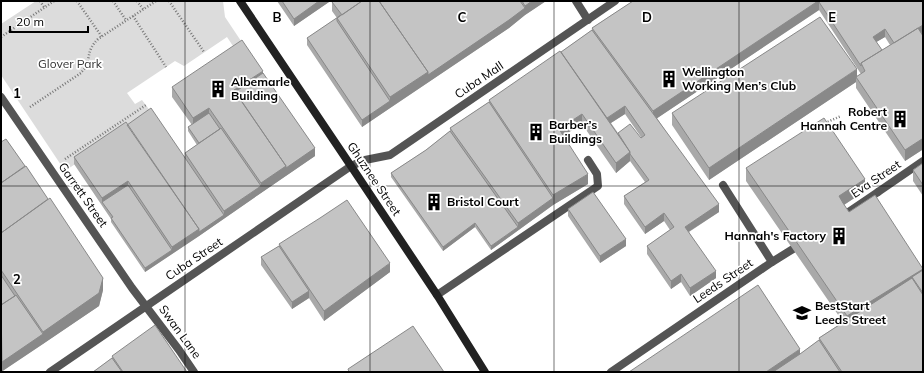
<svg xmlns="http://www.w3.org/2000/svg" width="924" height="373" viewBox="0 0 924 373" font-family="Mulish,sans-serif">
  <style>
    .green { fill: #dcdcdc }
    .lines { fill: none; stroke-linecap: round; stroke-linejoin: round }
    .path { stroke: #777; stroke-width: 2.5; stroke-dasharray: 1 2; stroke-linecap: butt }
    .service { stroke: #555; stroke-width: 8 }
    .pedestrian { stroke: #555; stroke-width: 8 }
    .minor { stroke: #555; stroke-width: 8 }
    .tertiary { stroke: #555; stroke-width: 8 }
    .secondary { stroke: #222; stroke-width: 8 }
    .wall { fill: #a9a9a9; fill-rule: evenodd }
    .shaded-wall { fill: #898989 }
    .building { fill: #c4c4c4; stroke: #898989 }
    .grid { fill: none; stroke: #000; stroke-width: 1; stroke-opacity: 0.55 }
    .labels { text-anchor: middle; stroke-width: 3.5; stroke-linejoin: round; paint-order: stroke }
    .park-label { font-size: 12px; fill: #333; stroke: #fff }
    .poi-label { font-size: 12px; font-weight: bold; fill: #000; stroke: #fff; text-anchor: start }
    .street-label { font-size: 12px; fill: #000; stroke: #fff }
    .grid-label { font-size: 13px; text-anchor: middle; font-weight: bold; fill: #000; stroke: #fff; stroke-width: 3.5; stroke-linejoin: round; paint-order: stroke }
  </style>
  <rect width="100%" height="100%" fill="#fff"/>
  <!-- green -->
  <path class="green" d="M36,1H223L225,17L245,47L237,52L227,37L184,66L175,61L127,93L135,104L142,100L151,112L65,171L1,75V24Z"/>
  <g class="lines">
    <!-- path -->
    <path class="path" d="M40,1L44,7
      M77,1L102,37
      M113,1L126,20
      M137,1L143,9
      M169,1L204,52
      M133,16L166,67
      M1,37L54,1
      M30,107L81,73C82,71 84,70 85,68C91,57 86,51 98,39L156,1
      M825,123L841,116
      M65,159L146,105"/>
    <!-- service -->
    <path class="service" d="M878,192L923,161
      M437,295L598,186L597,174L588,160"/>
    <!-- pedestrian -->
    <path class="pedestrian" d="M576,1L588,20
      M351,166L365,160L390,155L615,1
      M847,213L878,192
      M772,262L793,249"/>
    <!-- minor -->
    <path class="minor" d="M1,97L132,288L179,350L194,372
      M611,372L772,262L723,185"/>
    <!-- tertiary -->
    <path class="tertiary" d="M50,372L351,166"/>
    <!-- secondary -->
    <path class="secondary" d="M240,1L351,166L437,295L485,372"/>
  </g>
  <!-- wall -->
  <path class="wall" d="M277,1H329V2L294,26Z
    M333,1H546L525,15L509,28L362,127L307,45V38L337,18L332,11V2Z
    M633,1H923L921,33L923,36V151L922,150L905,161L856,88V82L709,180L672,125V113L857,76L861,74L819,10L657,118L719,212L689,232L716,278L690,296L681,282L671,289L647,254V246L670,230L664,221L645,234L624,204V196L645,182L630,161L616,173L582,124L563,136L588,184L553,205L491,250L475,227L443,251L391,177V173L426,150L450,131V128L489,102V100L561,52L592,30V28ZM885,37L890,45L882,50L876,42ZM625,114L641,137L618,133L611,123Z
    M263,73L315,156L261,193L199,236L145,272L111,222V219L74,164V157L127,125L185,157V153L197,145L188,131V127L192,125L172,97V87Z
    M1,142L103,290L99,306L1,372Z
    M923,163V196L913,181V170Z
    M746,168L865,191L844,205L849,212L923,269V372H629L800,354L819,340V338L843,322L746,181Z
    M568,209L626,246L600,263L568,216Z
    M279,244L390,272L324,321L309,298L292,309L261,265V257L279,246Z
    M112,356L187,372H93L112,358Z"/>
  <!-- shaded-wall -->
  <path class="shaded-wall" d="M319,1H329V2L294,26V19Z
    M532,1H546L525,15L509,28L390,108V97L428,72L525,8V6Z
    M818,1H819V10L653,121V111Z
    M923,25V32L895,51V44Z
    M885,29V37L873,44V37Z
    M857,69V79L856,77V82L709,180V168Z
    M263,71V81L238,98L234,90Z
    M390,101V108L362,127V120Z
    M625,106V114L606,126V119Z
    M209,108V117L193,128V118Z
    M582,114V124L559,138V129Z
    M922,139V150L905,161V150Z
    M315,148V156L261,193L199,236L145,272V268L172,250V247L199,229L224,215V211L261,186V183L286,166Z
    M630,152V161L616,173V163Z
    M588,174V184L553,205L491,250V246L518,227V223L553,198V195Z
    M865,179V191L839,208V196Z
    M128,181V189L102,202V198Z
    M719,204V212L685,234V227Z
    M664,213V221L645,234V227Z
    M475,223V227L443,251V247Z
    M626,239V246L600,263V256Z
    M390,263V272L324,321V311Z
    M923,269V281L912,277V288L847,329V316Z
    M716,271V278L690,296V288Z
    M681,274V282L671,289V281Z
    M103,278V290L99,306L43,344V332Z
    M309,291V298L292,309V302Z
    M43,334V344L1,372V359Z
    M800,349V361L784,372H766Z"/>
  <!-- building -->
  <path class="building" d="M282,1H319L294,19Z
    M333,1H362L342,15L332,2Z
    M362,1H379L428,72L390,97L337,18Z
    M379,1H520L525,8L509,20L428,75V72Z
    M522,1H532L525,6Z
    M633,1H818L653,111L592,28Z
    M819,1H923V25L894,43L885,29L873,37L882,50L861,63V66L819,2Z
    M341,15L337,18V21L390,101L362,120L307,38Z
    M820,17L857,69L709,168L672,113Z
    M918,28L923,36V140L922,139L905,150L856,77L865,71L861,63Z
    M592,30L719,204L685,227L716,271L690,288L681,274L671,281L647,246L674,227L664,213L645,227L624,196L649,180L630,154V152L618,133L630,124L641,138L645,135L625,106L607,118L561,52Z
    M242,40L263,71L234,90L286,166L261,183L209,108L193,118L172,87Z
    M560,51L630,152L616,163L582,114L559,129L588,174L553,195L489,100Z
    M263,73L315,148L286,168V166L235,92Z
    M489,102L553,198L518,223L450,128Z
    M151,108L224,215L199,232V229L127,125Z
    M209,113L220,129L199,143L188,127Z
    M824,118L865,179L839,196L843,203L849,212L875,195L923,269L847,316L746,168Z
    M126,122L199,229L172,247L128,181L102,198L74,157Z
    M221,128L261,186L224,211L185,153Z
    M450,131L518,227L491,246L475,223L443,247L391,173L426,150Z
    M6,139L25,166L1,183V142Z
    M923,163V185L913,170Z
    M26,166L48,199L1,233V183Z
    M128,185L172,250L145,268L111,218L113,217L102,202Z
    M593,192L626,239L600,256L568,209Z
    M50,198L103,278L99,293L43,332L1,270V233Z
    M347,200L390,263L324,311L279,244L320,218Z
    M279,246L309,291L292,302L261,257Z
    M923,270V293L912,277Z
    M1,275L15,296L1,305Z
    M912,278L923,295V372H842L819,338Z
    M758,285L800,349L766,372H629Z
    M16,295L43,334L2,362L1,305Z
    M155,325L187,372H123L112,356Z
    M413,326L444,372H349L348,369Z
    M819,340L840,372H773L800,354Z
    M112,358L122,372H93Z"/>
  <!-- grid -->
  <path class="grid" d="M185,1V372M370,1V372M554,1V372M739,1V372M1,186H923"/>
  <!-- icons -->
  <defs>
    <g id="building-bare" transform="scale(1.38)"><path d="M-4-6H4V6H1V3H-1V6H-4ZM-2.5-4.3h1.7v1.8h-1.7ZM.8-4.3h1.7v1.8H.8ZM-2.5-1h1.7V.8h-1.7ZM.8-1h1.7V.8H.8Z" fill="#000" stroke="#fff" stroke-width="2.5" paint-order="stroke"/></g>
    <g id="school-bare" transform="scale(1.38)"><path d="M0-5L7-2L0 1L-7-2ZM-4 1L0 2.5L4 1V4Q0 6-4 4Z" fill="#000" stroke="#fff" stroke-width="2.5" paint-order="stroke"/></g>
  </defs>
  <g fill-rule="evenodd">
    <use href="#building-bare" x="669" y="79"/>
    <use href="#building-bare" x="218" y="89"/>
    <use href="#building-bare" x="900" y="119"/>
    <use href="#building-bare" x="536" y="132"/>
    <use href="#building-bare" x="434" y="202"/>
    <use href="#building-bare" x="839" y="236"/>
    <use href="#school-bare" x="802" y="313"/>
  </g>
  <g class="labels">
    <!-- park labels -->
    <g class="park-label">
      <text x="70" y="68">Glover Park</text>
    </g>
    <!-- poi labels -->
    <g class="poi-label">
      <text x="682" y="76">Wellington<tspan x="682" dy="14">Working Men’s Club</tspan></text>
      <text x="231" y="86">Albemarle<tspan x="231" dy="14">Building</tspan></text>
      <text x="887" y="116" text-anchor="end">Robert<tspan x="887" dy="14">Hannah Centre</tspan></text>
      <text x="549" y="129">Barber’s<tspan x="549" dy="14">Buildings</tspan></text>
      <text x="447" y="206">Bristol Court</text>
      <text x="826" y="240" text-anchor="end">Hannah's Factory</text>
      <text x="815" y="310">BestStart<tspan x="815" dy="14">Leeds Street</tspan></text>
    </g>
    <!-- street labels -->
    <g class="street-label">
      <text transform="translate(479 80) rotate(-34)" y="4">Cuba Mall</text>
      <text transform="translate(374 179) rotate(56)" y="4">Ghuznee Street</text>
      <text transform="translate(876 179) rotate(-34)" y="4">Eva Street</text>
      <text transform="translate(83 195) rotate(55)" y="4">Garrett Street</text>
      <text transform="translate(194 259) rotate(-34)" y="4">Cuba Street</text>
      <text transform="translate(723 281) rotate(-34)" y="4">Leeds Street</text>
      <text transform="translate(180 332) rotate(54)" y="4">Swan Lane</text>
    </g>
  </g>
  <g class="grid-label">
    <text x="277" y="22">B</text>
    <text x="462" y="22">C</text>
    <text x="647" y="22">D</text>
    <text x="832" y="22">E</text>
    <text x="17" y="98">1</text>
    <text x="17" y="284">2</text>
  </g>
  <!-- border -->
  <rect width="924" height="373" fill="none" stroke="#000000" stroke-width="4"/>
  <!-- scale -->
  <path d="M10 26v6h78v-6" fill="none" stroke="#000000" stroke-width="2"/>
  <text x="16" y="26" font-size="12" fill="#000000" stroke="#ffffff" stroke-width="3" paint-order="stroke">20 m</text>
</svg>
